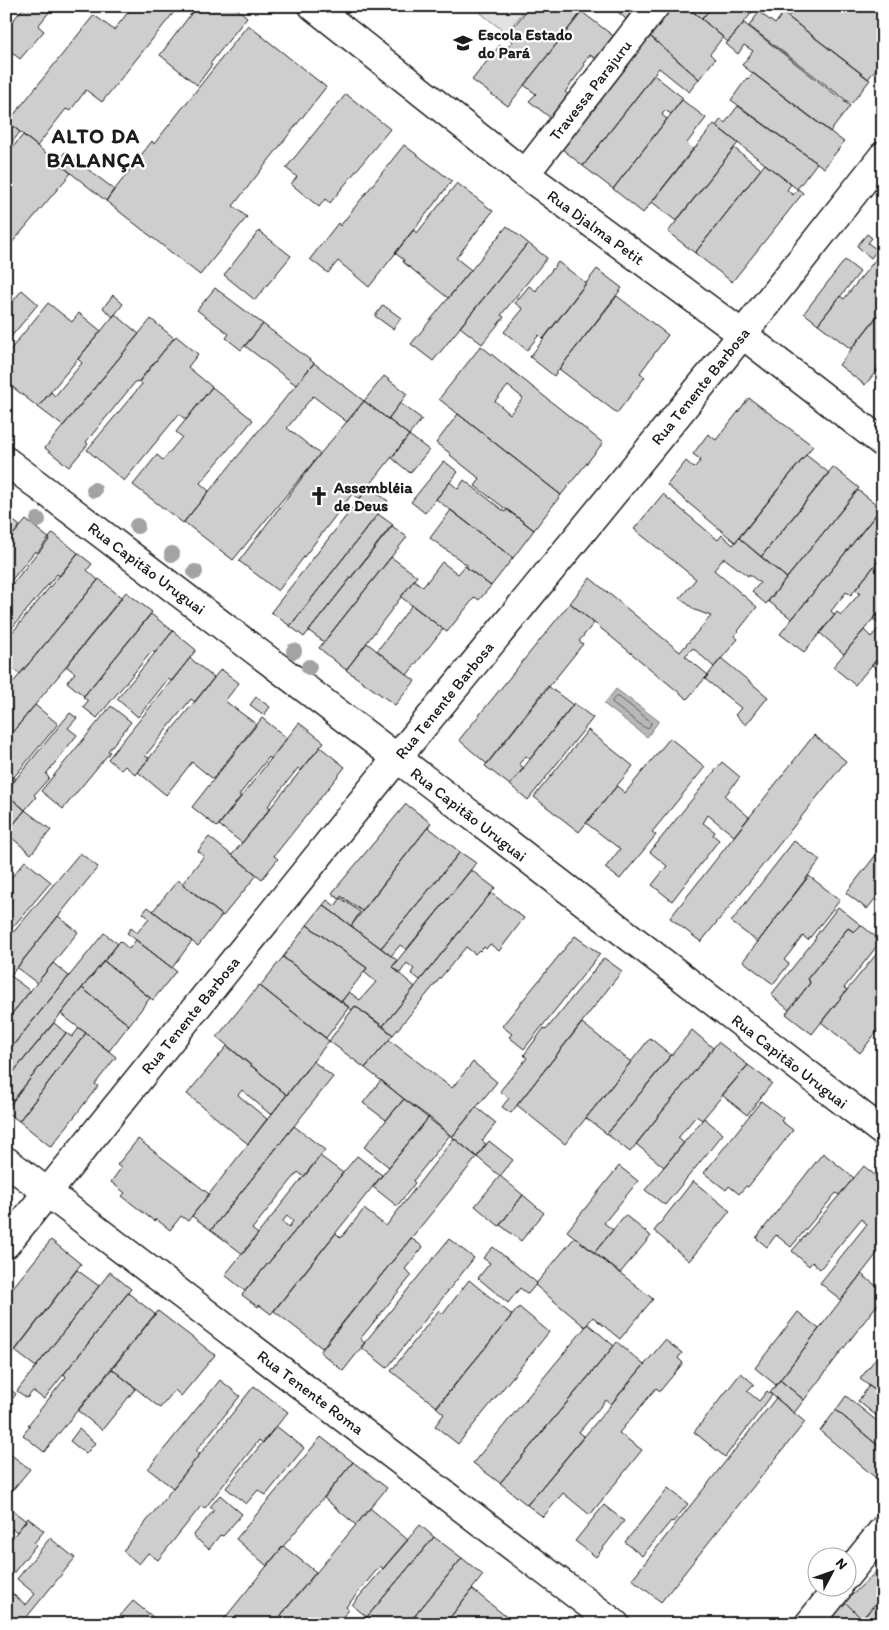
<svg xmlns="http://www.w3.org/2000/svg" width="889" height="1630" viewBox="0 0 889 1630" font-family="Itim,sans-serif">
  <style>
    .green { fill: #e2e2e2; stroke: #7f7f7f }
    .water { fill: #b8b8b8; stroke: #7a7a7a }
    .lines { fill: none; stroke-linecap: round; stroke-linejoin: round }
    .shore { stroke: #5a5a5a; stroke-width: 1 }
    .building { fill: #cecece; stroke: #1c1c1c; fill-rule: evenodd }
    .street-casing { stroke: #1c1c1c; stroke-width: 31 }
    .street { stroke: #fff; stroke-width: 28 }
    .tree { fill: #a3a3a3 }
    .labels { text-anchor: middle; stroke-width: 4.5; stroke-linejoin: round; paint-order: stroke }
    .poi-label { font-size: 16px; font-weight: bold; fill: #1c1c1c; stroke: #fff; text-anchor: start }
    .street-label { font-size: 16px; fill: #1c1c1c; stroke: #fff }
    .district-label { font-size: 21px; font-weight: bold; letter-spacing: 1px; fill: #1c1c1c; stroke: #fff }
  </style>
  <rect width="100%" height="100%" fill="#fff"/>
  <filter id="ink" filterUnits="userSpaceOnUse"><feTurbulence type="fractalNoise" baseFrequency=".02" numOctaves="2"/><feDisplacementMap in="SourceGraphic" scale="10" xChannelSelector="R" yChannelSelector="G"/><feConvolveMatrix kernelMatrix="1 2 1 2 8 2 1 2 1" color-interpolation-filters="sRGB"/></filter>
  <g filter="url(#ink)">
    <!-- green -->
    <path class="green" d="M474,6H528L506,33L473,7Z"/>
    <!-- water -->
    <path class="water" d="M616,689L659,721L647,737L604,704Z"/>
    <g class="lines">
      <!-- shore -->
      <path class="shore" d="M616,697H619L650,721L651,724L648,728H645L613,704L612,701Z"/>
    </g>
    <!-- building -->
    <path class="building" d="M25,6H54L38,26L44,31L20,59L6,48V29Z
      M133,6H179L102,102L86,90L70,111L66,109L37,146L8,122L94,15L114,30Z
      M197,6L202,10L205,6H234L247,17L210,64L212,65L197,85L160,55Z
      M530,6H586L508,106L472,80L500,45L506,49L513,41L507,37V35Z
      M611,6H636L626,19Z
      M669,6H686L723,37L710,54L715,59L699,79L648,34Z
      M686,6H712L702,19Z
      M712,6H757L728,42L702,19Z
      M797,6L803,9L805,6H877L883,11V60L868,79L788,17Z
      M582,12L616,38L598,60L590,55L583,64L585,65L565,92L570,96L552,119L529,101L536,94L524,85Z
      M759,12L775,24L783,13L870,80L851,104L749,26Z
      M744,23L850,106L830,132L742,65L753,51L744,45L738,54L726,44Z
      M248,25L326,87L233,206L247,217L200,275L106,201L152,141L154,144Z
      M645,32L699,79L689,92L659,68L583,166L556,144Z
      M753,73L844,142L824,168L731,100L747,78L748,79Z
      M654,75L683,98L671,114L665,110L662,115L667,119L613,189L583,166Z
      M346,94L390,129L330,203L325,199L319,207L291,184L297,177L286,168Z
      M682,100L706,118L687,143L693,149L643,213L613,189Z
      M738,106L817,163L797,189L716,126L721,119L725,123Z
      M6,121L20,132L6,150Z
      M714,124L738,143L676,221L652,202Z
      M23,135L71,173L6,250V155Z
      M404,145L452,181L369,287L338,261L328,273L310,259L338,223L340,226Z
      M734,148L761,169L695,253L668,232Z
      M65,152L114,189L106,201L57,162Z
      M765,164L791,184L787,190L793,195L798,189L803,193L732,282L695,253Z
      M457,183L493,211L456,258L471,270L448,298L403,262L404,260L395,253L413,230L417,233Z
      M507,226L528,243L433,361L411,344Z
      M259,231L291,256L255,300L224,275Z
      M867,234L872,238L868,243L877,250L871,258L857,246Z
      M528,243L547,258L501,315L504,317L482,344L460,327Z
      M879,255L883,258V301L877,308L881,311L851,349L818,324L840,296L844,299Z
      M845,260L860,272L818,324L804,313Z
      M558,262L586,283L543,339L539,335L527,350L504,332L523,309L515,303L529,286L536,291L537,289Z
      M597,269L622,288L554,376L530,357Z
      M215,288L263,324L241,350L226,338L229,334L197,310Z
      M22,290L38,304L6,343V310Z
      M113,295L123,304L113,317L103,308Z
      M617,296L668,335L640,373L645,377L617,413L559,369Z
      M48,303L72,322L79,313L101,331L38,407L6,382V355Z
      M383,305L401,318L393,329L375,316Z
      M883,309V363L865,385L839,365Z
      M115,314L139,334L63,426L38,407L51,392L55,396L82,363L78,359Z
      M151,319L174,338L139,382L136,381L86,442L88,444L69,467L45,448Z
      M263,324L314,363L296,385L245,346Z
      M176,336L198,354L188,367L212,387L186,420L179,414L124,481L87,450L142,384L139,381Z
      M481,346L603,443L561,495L439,399ZM508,386L523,398L510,414L495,401Z
      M314,363L364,401L347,422L313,396L287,428L320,454L233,560L184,522Z
      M883,363V376L876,371Z
      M384,376L407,394L388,419L364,401Z
      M212,387L253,420L200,483L209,491L183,523L133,485L157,455L163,460L182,437L176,432Z
      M749,398L813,446L735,542L667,485L686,461L694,468L701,460L693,454L708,434L716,440Z
      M364,401L409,435L359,499L352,494L278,591L239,561L320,454Z
      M400,403L422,419L409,435L388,419Z
      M458,414L561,495L534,530L475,486L480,479L450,455L451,454L436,443Z
      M409,435L429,450L410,473L392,458Z
      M806,455L829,473L761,557L739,538Z
      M444,461L458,472L425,513L411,502Z
      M833,467L859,488L787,578L761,557Z
      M464,480L505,512L507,509L534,530L513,558L436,499L450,482L458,489Z
      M369,487L388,501L290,626L271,612Z
      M858,490L881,508L792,619L768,601Z
      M663,494L718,540L722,535L733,545L739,538L787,578L766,604L752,592L760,583L749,574L748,576L724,558L714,570L757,607L734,636L738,639L714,667L693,648L685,656L708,675L687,699L570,603L590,578L680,652L711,616L695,610L680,598L696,579L634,529Z
      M883,506V555L851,595L846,592L831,611L835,615L804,652L780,634Z
      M451,510L513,558L491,586L467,568V565L430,538Z
      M378,514L393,525L304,637L290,626Z
      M6,515L20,526L6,543Z
      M26,520L50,539L38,553L35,551L6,587V543Z
      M391,526H392L407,537L324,642L309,631Z
      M53,533L78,553L60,576L57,574L6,635V592Z
      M78,553L92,564L87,570L98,580L20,674L6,663V640Z
      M883,555V607L844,654L820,633L837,612L841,615L860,593L855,590Z
      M391,557L417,576L346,670L319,648Z
      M442,562L458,574L465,566L466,567L491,586L479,600L475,597L447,632L401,597L414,580L423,587Z
      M99,579L122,598L12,733L6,729V691Z
      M126,592L152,612L84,696L67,682L75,673L66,666Z
      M570,603L594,623L579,641L583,644L487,764L459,740Z
      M412,605L443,629L407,675L377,651Z
      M883,607V652L855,685L833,667L864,630L871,637L881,626L873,619Z
      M151,614L173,631L155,653L152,651L97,718L83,707L88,701L83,697Z
      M173,631L196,650L172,681L168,679L138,717L117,699Z
      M367,643L415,681L395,705L346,670Z
      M883,652V674L872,665Z
      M190,658L214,678L195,702L191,699L145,756L149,758L136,775L125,766L121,770L108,759Z
      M721,658L768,697L746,725L735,715L741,708L705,679Z
      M221,669L239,683L225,701L256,724L213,779L192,762L166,795L138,772Z
      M548,686L573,705L530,759L526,756L519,764L524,768L510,785L485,766Z
      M256,697L270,707L264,715L250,705Z
      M574,703L593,718L528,800L510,785Z
      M35,705L58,724L14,777L16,779L6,791V740Z
      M111,706L131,722L108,751L110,752L63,809L41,791Z
      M70,713L77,718L68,728L77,735L46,774L49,778L34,795L36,797L25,810L6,794V791Z
      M262,718L287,738L271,759L269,757L239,795L241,796L217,827L192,807Z
      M299,723L324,742L301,771L298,768L268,806L271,808L242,843L219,825Z
      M588,730L633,766L579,832L534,797Z
      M814,735L846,761L701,942L670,918Z
      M670,738L705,767L652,832L656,835L620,879L605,868L620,849L586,823L617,786L625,793Z
      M320,747L345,767L274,856L278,859L262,879L232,855Z
      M722,762L740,777L725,796L749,817L734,836L708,815L703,823L715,832L713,835L719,840L672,901L652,885L667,866L650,852Z
      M6,794L25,810L9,830L6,828Z
      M406,804L431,823L428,827L362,911L341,896L339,899L332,893Z
      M25,810L51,830L31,854L6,833Z
      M428,827L460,852L381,948L351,926Z
      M209,837L257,875L223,916L182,884L204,856L198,851Z
      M794,841L820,860L758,942L731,922Z
      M883,846V889L867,909L846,893Z
      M460,852L476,863L407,950L400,945L391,956L381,948Z
      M80,853L98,867L6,981V941Z
      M25,861L51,882L6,935V884Z
      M471,870L495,888L420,980L411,973L414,969L407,963L400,973L392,967Z
      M809,876L840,900L808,940L803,936L784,960L789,964L773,984L743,961Z
      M178,880L222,915L198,946L153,911Z
      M491,893L524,918L499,951L490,944L486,949L484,947L480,951L479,950L475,954L466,947L393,1035L383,1026Z
      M341,898L360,912L351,926L323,905L327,900L335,906Z
      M323,905L398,961L392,967L415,987L383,1026L355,1006L352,1010L341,1002L349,992L360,1000L376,982L364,972L367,968L307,925Z
      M148,907L192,941L172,968L127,933L131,928L137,933L149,918L143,913Z
      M838,907L861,925L854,932L848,928L808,978L810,983L789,1010L771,995L816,938L815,937Z
      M58,916L78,932L37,983L17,968Z
      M307,925L367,968L341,1002L283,957Z
      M861,925L881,941L844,988L847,990L812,1034L786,1014L810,983L808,978L848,928L854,932Z
      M104,933L118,944L6,1081V1054Z
      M575,936L600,954L524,1049L509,1037L512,1034L502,1026Z
      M136,940L176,971L153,1000L104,961L120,941L129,949Z
      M883,946V1024L860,1053L821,1022Z
      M283,957L349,1007L326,1038L260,986Z
      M604,958L622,971L511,1113L502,1107L509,1098L500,1091L527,1058L524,1055L544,1028L546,1030Z
      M104,961L150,998L129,1025L82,988Z
      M53,963L69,976L6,1054V1021Z
      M11,976L30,991L6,1021V981Z
      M259,985L329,1041L287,1095L217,1037Z
      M82,988L129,1025L109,1051L61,1014Z
      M355,1006L393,1035L365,1068L329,1041Z
      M54,1023L66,1033L8,1107L6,1105V1081Z
      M582,1023L631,1062L565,1144L517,1105Z
      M79,1028L86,1033L19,1121L6,1112V1110L66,1033L72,1037Z
      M692,1030L713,1048L630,1152L607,1134Z
      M86,1033L116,1057L95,1084L98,1086L51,1147L19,1121Z
      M650,1038L671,1055L607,1134L586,1118Z
      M389,1040L452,1088L473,1062L497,1082L452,1137L365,1068Z
      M718,1042L748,1065L702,1120L696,1116L678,1138L684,1143L664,1167L636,1144Z
      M227,1046L287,1095L271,1115L242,1090L238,1095L267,1119L248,1144L187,1094Z
      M313,1061L333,1077L211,1230L192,1216Z
      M748,1065L772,1083L747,1115L722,1095Z
      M381,1080L404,1099L386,1120L363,1103Z
      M404,1099L429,1117L389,1167L364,1147Z
      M761,1101L783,1118L781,1121L793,1130L748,1187L746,1186L739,1194L729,1186L726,1190L704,1173Z
      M476,1107L496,1123L482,1141L486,1144L477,1157L452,1137Z
      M429,1117L450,1135L413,1181L415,1183L397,1206L373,1187Z
      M704,1118L723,1134L665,1205L645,1190Z
      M294,1126L325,1150L304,1177L298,1172L252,1229L258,1234L243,1254L211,1230Z
      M454,1138L477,1157L322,1348L274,1311L336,1233L341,1238L364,1209L386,1226Z
      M138,1139L209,1194L188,1221L181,1216L170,1230L156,1219L154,1221L122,1196L125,1193L111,1182L121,1168L117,1165Z
      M489,1141L513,1160L500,1176L477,1157Z
      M823,1153L854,1178L839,1195L836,1193L791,1247L776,1235L767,1247L756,1238Z
      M320,1156L343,1173L245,1291L225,1275ZM287,1216L293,1221L289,1227L282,1222Z
      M357,1156L382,1175L271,1314L259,1305L258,1307L242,1295Z
      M619,1166L638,1181L604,1223L613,1230L594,1253L567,1231Z
      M864,1166L883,1182V1246L841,1300L820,1283L867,1224L861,1219L820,1269L812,1262L809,1266L792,1251Z
      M500,1176L523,1195L499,1226L475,1206Z
      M693,1181L730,1211L689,1261L654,1231Z
      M523,1195L544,1213L521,1241L500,1225Z
      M625,1215L651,1236L620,1273L594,1253Z
      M575,1237L653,1299L620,1339L593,1317L585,1327L535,1285Z
      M411,1238L423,1247L405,1269L412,1275L360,1339L365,1343L343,1371L320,1352Z
      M449,1239L474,1258L387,1368L361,1347Z
      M51,1240L81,1264L6,1362V1296Z
      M493,1247L537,1283L528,1294L520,1288L508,1303L478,1278L490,1263L483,1258Z
      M77,1270L99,1286L36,1367L15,1351Z
      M110,1272L131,1289L44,1399L33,1391L27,1398L17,1391Z
      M861,1274L883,1291V1297L804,1400L780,1380Z
      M469,1280L512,1315L437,1407L391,1371L439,1310L443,1314Z
      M128,1293L155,1314L44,1452L23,1435L30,1426L28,1425L66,1377L64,1374Z
      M883,1297V1311L876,1306Z
      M519,1307L549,1332L458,1444L435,1426L444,1414L436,1407Z
      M158,1311L215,1355L181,1396L175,1390L160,1408L112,1369Z
      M798,1312L819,1329L776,1385L755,1368Z
      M588,1324L614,1346L500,1483L473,1463Z
      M665,1340L682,1353L678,1358L683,1363L660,1391L656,1388L619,1433L642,1450L590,1515L563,1493L543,1517L542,1516L527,1505Z
      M617,1342L644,1365L611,1404L606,1400L579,1432L584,1436L527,1505L500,1483Z
      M883,1349V1396L860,1379Z
      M112,1369L136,1388L102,1430L78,1411Z
      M741,1373L754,1384L747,1391L759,1401L767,1391L772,1395L725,1457L694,1432Z
      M220,1380L240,1396L196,1451L200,1454L173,1488L148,1469Z
      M780,1380L804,1400L794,1413L770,1393Z
      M6,1386L16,1394L6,1407Z
      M254,1386L288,1412L263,1443L259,1440L205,1508L201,1506L158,1560L148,1553L139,1564L123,1551Z
      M869,1386L883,1396V1421L858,1401Z
      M846,1396L883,1426V1450L836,1410Z
      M776,1398L805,1422L661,1602L632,1579Z
      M836,1410L883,1450V1484L820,1431Z
      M6,1416L13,1421L6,1429Z
      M276,1426L304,1448L266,1495L258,1490L246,1504L226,1488Z
      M79,1429L95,1443L86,1454L70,1441Z
      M321,1437L353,1462L267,1566L236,1539Z
      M6,1451L30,1469L6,1498Z
      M353,1462L387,1488L356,1525L324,1498Z
      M668,1488L688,1504L673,1522L671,1521L642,1556L625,1542Z
      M220,1495L242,1514L223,1536L220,1535L209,1549L193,1536L214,1510L210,1507Z
      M6,1505L26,1521L17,1532L13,1529L6,1537Z
      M604,1505L624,1521L596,1557L575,1541Z
      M370,1508L408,1540L383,1569L380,1566L346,1607L349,1610L336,1624H292L281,1615Z
      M28,1518L44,1531L34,1543L36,1545L6,1582V1546Z
      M420,1525L434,1537L367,1617L352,1605Z
      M434,1537L462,1558L408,1624H361Z
      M50,1538L75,1558L21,1624H6V1592L8,1590L26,1605L35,1594L17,1579Z
      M283,1546L316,1572L274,1624H220Z
      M462,1558L483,1575L445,1624L409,1623Z
      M883,1565V1601L876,1607L874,1605L862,1619L845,1602Z
      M472,1589L493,1606L515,1624H445Z
      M133,1601L158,1621L156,1624H113Z
      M845,1602L862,1619L858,1624H824Z
      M873,1607L883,1618V1620L880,1624H858Z"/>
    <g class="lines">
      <!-- street casing -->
      <g class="street-casing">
        <path id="street" d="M313,6L525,174L742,334L883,443
          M525,174L655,6
          M6,461L431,784L883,1132
          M6,1161L615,1624
          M6,1244L397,758L718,365L883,156
          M846,1576L883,1530
          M809,1624L838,1588"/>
      </g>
      <!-- street -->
      <use href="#street" class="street"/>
    </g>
    <!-- trees -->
    <g class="tree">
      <circle cx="94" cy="490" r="8"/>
      <circle cx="38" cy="520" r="8"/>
      <circle cx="137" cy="526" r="8"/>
      <circle cx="172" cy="554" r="8"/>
      <circle cx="195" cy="572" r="8"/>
      <circle cx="294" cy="651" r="8"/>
      <circle cx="309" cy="667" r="8"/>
    </g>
  </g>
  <!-- icons -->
  <defs>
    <g id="school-bare" transform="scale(1.5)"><path d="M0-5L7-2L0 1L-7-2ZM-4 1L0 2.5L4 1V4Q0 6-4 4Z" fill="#1c1c1c" stroke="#fff" stroke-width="2.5" paint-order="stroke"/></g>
    <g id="church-bare" transform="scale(1.5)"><path d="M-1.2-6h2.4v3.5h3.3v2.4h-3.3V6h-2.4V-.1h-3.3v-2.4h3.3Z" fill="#1c1c1c" stroke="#fff" stroke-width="2.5" paint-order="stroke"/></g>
  </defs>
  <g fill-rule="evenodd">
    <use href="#school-bare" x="463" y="43"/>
    <use href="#church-bare" x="319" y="496"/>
  </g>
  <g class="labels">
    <!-- poi labels -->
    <g class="poi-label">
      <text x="478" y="40">Escola Estado<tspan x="478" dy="18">do Pará</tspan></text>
      <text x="334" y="493">Assembléia<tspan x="334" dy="18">de Deus</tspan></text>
    </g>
    <!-- street labels -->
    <g class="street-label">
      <text transform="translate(590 90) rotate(-52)" y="6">Travessa Parajuru</text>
      <text transform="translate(596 227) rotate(36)" y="6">Rua Djalma Petit</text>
      <text transform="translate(700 386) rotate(-51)" y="6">Rua Tenente Barbosa</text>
      <text transform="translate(147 568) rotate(37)" y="6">Rua Capitão Uruguai</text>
      <text transform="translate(444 700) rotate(-51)" y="6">Rua Tenente Barbosa</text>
      <text transform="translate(469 814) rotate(38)" y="6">Rua Capitão Uruguai</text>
      <text transform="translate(190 1015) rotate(-51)" y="6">Rua Tenente Barbosa</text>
      <text transform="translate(790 1061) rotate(38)" y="6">Rua Capitão Uruguai</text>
      <text transform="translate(311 1392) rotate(37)" y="6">Rua Tenente Roma</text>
    </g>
    <!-- district labels -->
    <g class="district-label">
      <text x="96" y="143">ALTO DA<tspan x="96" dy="24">BALANÇA</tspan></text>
    </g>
  </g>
  <!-- margin -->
  <rect width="889" height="1630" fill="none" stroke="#fff" stroke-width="25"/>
  <rect x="12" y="12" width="864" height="1605" fill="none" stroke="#1c1c1c" stroke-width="2" filter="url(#ink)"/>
  <!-- north arrow -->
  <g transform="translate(832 1572) rotate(49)"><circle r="24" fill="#ffffff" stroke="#a4a4a4"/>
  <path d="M0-4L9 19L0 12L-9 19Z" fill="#1c1c1c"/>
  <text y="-8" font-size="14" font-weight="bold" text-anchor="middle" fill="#1c1c1c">N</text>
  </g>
</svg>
